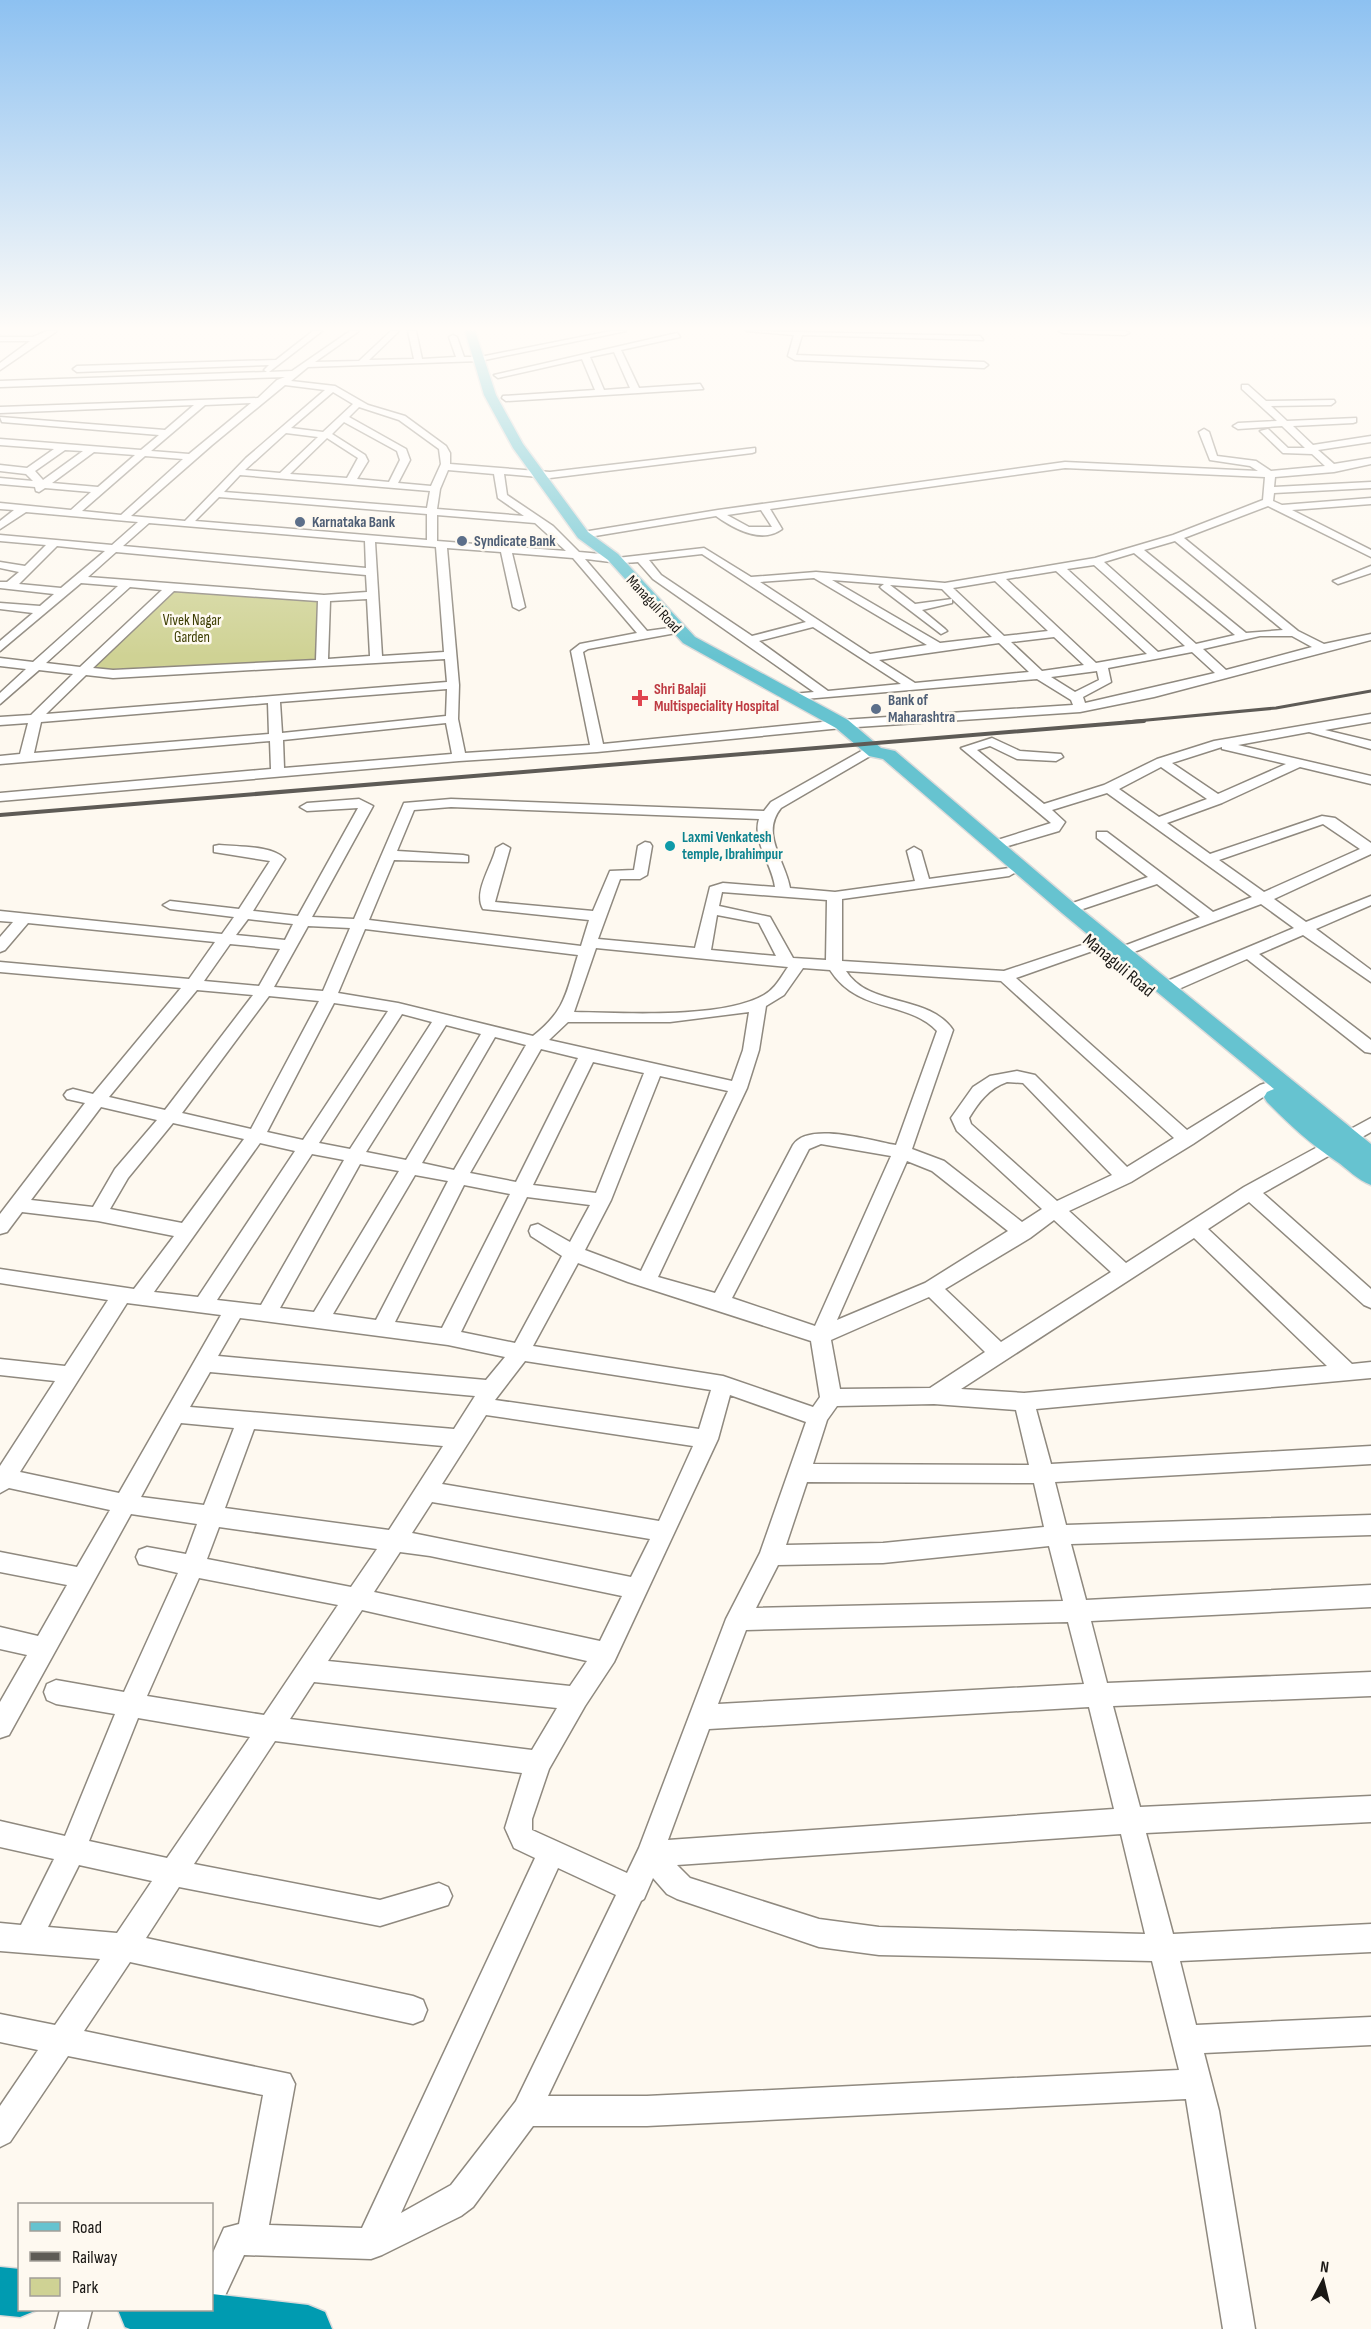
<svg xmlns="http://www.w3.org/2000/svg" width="1371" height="2329" viewBox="0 0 1371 2329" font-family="'Sofia Sans Condensed',sans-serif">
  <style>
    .green { fill: #cfd294 }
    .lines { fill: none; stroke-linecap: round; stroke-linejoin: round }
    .minor-casing { stroke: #8f897f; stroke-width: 3 }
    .major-casing { stroke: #dadada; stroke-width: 3 }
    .highway-casing { stroke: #dadada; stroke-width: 3 }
    .minor { fill: #fff; fill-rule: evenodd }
    .major { fill: #66c3d0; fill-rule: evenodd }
    .highway { fill: #009bb1; fill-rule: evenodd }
    .rail-far1 { stroke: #5e5b56; stroke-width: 3 }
    .rail { stroke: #5e5b56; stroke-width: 4 }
    .service-dot { fill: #5c6f8a; stroke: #fef9f0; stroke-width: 2 }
    .health-dot { fill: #e0444e; stroke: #fef9f0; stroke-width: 2 }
    .culture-dot { fill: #0f9aa8; stroke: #fef9f0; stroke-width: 2 }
    .labels { text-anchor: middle; stroke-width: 5; stroke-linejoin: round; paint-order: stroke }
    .far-service-label { font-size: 15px; font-weight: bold; fill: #4e5e75; stroke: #fef9f0; text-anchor: start }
    .far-street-label { font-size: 15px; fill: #1a1815; stroke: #fef9f0 }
    .far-park-label { font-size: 15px; fill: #3d3e03; stroke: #fef9f0 }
    .far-health-label { font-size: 15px; font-weight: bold; fill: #be3a42; stroke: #fef9f0; text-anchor: start }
    .far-culture-label { font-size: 15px; font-weight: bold; fill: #0d838f; stroke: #fef9f0; text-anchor: start }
    .street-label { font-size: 18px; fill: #1a1815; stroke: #fef9f0 }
  </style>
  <rect width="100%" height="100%" fill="#fef9f0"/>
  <!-- green -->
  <path class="green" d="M175,590L319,600L318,660L90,670Z"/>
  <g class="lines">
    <!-- minor casing -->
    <g class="minor-casing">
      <path id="minor" d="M47,331H57L0,370V363L30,341H0V337H33Z
        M313,331H322L269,372L292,371L350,331H359L315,362L359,361L391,331H399L369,360L414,359L408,331H416L422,359L456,357L449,337L453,335L457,337L464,357H480L611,331H626L480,361L308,367L291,381L335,386L368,405L405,416L446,446L450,453V464L550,472L755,448V452L752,453L550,478L504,474L507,495L553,526L579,552L612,555L617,558L704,548L751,577L816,572L945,583L1095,558L1173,535L1263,500L1265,477L1065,468L770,509L782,529C762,544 734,529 716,516L583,538L578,535L583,532L718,510L1065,462L1258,471L1250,466L1210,460L1199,432L1204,429L1209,432L1217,456L1256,461L1271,471L1325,466L1312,454L1283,453L1260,431L1268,429L1288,448H1305L1282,426L1238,429L1233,426L1238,423L1277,421L1242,389V385H1248L1266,401L1334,400L1335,402L1331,405L1271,406L1287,421L1356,418V422L1353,423L1293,426L1313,445L1371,436V442L1318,450L1334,464L1371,458V464L1334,472L1275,477L1274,487L1371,482V488L1274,493L1273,501L1282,505L1371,498V504L1292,510L1371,550V557L1268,506L1184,538L1298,631L1324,644L1371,634V640L1154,697L1080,712L842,728L597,752L459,761L0,801V793L271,769L270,741L0,764V756L20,754L28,723L0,725V717L31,715L73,674L39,670L0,704V693L26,669L0,666V658L33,662L118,586L81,583L0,651V641L33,613L0,609V603L40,606L54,594L0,588V582H7L19,572L0,568V562L25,566L46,545L0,541V535L112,545L138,522L26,512L0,529V521L14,510L0,509V503L71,510L91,492L45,488L39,492L36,491L35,487L0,484V478L33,481L26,474L0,471V465L27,468L54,449L0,445V439L141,450L159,435L2,422L0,417L165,430L194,405L0,413V407L258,398L277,380L285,377L0,387V381L267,372L264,370L269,365L77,372L73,369L77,366L276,360ZM285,385L325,390L246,458L185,521L131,516L212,445ZM333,392L353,404L323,432L291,428ZM251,403L189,454L151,451L205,405ZM359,407L399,420L439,449L441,464L431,486L398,483L410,460L406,449L349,417ZM344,422L397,451L400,460L389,482L357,479L368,461L365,455L332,434ZM286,433L318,437L280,473L245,470ZM327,438L358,458L347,478L290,474ZM65,450L83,451L43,480L35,471ZM94,452L135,455L98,487L52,483ZM145,456L183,459L121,515L82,511ZM448,470L494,474L498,498L524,516L437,509L440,489ZM240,475L430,491L427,508L224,492ZM219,497L427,514V540L195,521ZM761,510L772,527H749L727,515ZM437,515L535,523L566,551L437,541ZM149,523L365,541L366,568L123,546ZM1175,541L1283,630L1246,633L1144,550ZM375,542L436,547L444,652L382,656ZM57,546L105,551L61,588L19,584ZM447,548L501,552L513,607L519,610L525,607L512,553L573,558L637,633L580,644L571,651L590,745L465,753L458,719L459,685ZM116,552L366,575L367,592L324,595L88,577ZM1134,553L1235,635L1196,644L1104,562ZM702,554L806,622L752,636L661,575L649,560ZM585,559C605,561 619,564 638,562L653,579L814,692L793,694V700L1037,679L1071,700L1073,705L842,720L603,744L583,652L588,649L676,633L682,630L676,627L647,631ZM1094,565L1185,646L1158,652L1067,569ZM1056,571L1147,654L1096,663L1006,579ZM814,578L927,645L870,654L760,582ZM832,580L884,584L880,587L882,589L941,634L947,631L945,629L922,610L952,603V599L992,637L940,643ZM995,581L1048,631L1004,636L953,588ZM890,585L942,589L952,599L915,604ZM130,587L162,590L80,667L46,663ZM174,591L318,601L316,660L113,670L93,668ZM367,599L370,656L328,659L330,601ZM813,627L901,684L828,691L759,641ZM1260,636H1292L1312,647L1226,670L1203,649ZM1054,637L1084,665L1042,671L1011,642ZM999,643L1029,672L915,683L879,660ZM1192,652L1215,673L1085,703L1083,697L1111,682L1108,668ZM445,659L447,682L46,714L86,675L113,678ZM1097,671L1099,680L1075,692L1051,677ZM447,689L446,716L282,733L280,702ZM268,703L269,734L34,753L41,722ZM446,723L452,754L284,768L283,740Z
        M746,331L980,336L983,340L802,335L796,355L984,362L988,365L984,368L795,360L788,356L794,335Z
        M1059,331H1125L1129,333L1125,335L1063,333Z
        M677,333L680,337L621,350L639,388L700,384L703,389L506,401L502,398L503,396L595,390L582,359L498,378L494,375ZM614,352L630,388L604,390L590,357Z
        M1371,566V573L1338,584L1333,581Z
        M1371,714V722L1325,730L1371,741V749L1309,732L1238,745L1371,776V784L1300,767L1222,803L1167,823L1210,854L1322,816L1335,818L1371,843V854L1274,899L1306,922L1371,896V905L1316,929L1371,970V982L1303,935L1259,954L1371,1040V1053L1365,1052L1247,959L1172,992H1160L1158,988L1160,984L1294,928L1261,904L1126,955H1116L1113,952L1116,949L1200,917L1157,884L1074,912H1064L1062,909L1064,906L1148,877L1097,838V832H1107L1213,912L1252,897L1107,793L1052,810L1065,822L1059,831L998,849H988V843L1051,823L961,748L992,738L1020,751L1061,754L1063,757L1056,761L1017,759L990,746L977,750L1044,804L1104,785L1157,759L1214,741ZM1222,747V749L1286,764L1218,794L1172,763ZM1161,767L1207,799L1159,817L1119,789ZM1323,824L1360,849L1264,892L1219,860Z
        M872,745L877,746V752L781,808C760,834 785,860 790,888L835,892L915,881L907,851L914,847L921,851L929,879L1009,868L1016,872L1009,876L842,899V961L1004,971L1091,942H1101L1104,945L1101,948L1016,978L1187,1130L1260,1085L1266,1083L1275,1089L1193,1144L1131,1182L1069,1211L1126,1263L1244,1187L1371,1118V1132L1263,1193L1371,1289V1308L1364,1305L1249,1202L1208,1229L1352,1364L1371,1362V1378L1036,1409L1051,1464L1371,1446V1464L1055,1482L1066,1525L1371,1515V1535L1071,1544L1086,1600L1371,1585V1607L1091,1621L1107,1683L1371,1672V1696L1113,1706L1140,1807L1371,1796V1822L1146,1833L1173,1934L1371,1924V1952L1180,1961L1196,2025L1371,2017V2045L1204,2053L1219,2111L1255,2329H1223L1186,2099L647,2126H533L473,2207L461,2216L382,2255L371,2259L244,2255L223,2300L212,2305V2255L224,2228L239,2224L263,2095L68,2056L10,2142L0,2147V2106L38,2050L0,2042V2014L55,2025L100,1959L0,1951V1923L21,1925L54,1859L0,1847V1821L65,1836L115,1714L56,1704L47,1700L44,1692L47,1684L56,1680L124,1692L178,1573L139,1564L136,1557L139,1550L147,1547L186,1554L197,1524L131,1514L9,1735L0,1738V1702L27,1655L0,1649V1627L38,1636L67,1585L0,1572V1552L77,1567L110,1510L9,1488L0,1493V1466L55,1381L0,1375V1359L65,1366L108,1300L0,1283V1269L134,1289L174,1236L98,1221L22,1212L7,1232L0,1234V1214L85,1103L67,1099L64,1095L67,1091L73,1089L93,1094L181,988L0,972V962L189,979L215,942L28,923L5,950L0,952V937L13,922L0,921V911L222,934L234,917L170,909L163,905L170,901L239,909L270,861L214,852V846L219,845C238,847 272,845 285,859L253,911L298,916L358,808L307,811L300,807L307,803L359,799L373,806L312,917L354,919L404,803L451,799L764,811L771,802ZM451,807L759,819C752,841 772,864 775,887L723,883L710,887L695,948L598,939L620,879H640L647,875L652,846L650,843L645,842L638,846L634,870L610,871L593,911L495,902L510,848L503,844L496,848C492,866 473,892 483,909L589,920L581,946L369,920L394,860L468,862V856L463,855L397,851L414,810ZM722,892L827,900L826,960L793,958L770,917L719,906ZM717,915L759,923L776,956L711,950ZM248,919L293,924L285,940L236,935ZM308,926L350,928L323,991L274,987ZM365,929L578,955C566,993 566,1010 533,1036L398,1003L338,993ZM230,944L280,949L259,986L204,981ZM596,948L788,967C781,977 775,989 764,995C722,1019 624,1013 574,1012ZM803,968L830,970C858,1014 908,1000 937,1031L896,1145C872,1141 808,1121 793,1145L715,1293L658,1277L747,1088L759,1050L766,1006L784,995ZM846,971L1001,981L1174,1138L1127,1167L1035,1075L1017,1071L990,1076L973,1087L951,1118L957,1131L1042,1209L1022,1222L944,1161L912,1149L953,1030C929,994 869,1008 846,971ZM197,990L253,995L165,1110L109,1097ZM269,996L319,1001L251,1129L182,1113ZM334,1003L388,1011L303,1140L267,1132ZM749,1012L743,1050L732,1081L549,1040L568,1022H670ZM402,1014L432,1022L350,1149L319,1143ZM446,1025L481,1034L406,1160L366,1152ZM495,1037L526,1045L454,1170L422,1163ZM541,1049L578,1058L516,1182L470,1173ZM593,1062L644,1073L596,1193L533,1185ZM660,1076L728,1091L641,1271L585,1250L611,1200ZM1007,1082L1023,1083L1112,1175L1057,1201L971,1124L969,1118C978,1103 989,1088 1007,1082ZM101,1107L157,1120L115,1169L93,1207L31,1200ZM173,1123L244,1139L182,1223L110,1209L128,1178ZM260,1143L295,1151L198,1297L154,1292ZM821,1144L891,1156L815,1326L732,1298L809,1149ZM312,1154L344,1160L261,1305L217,1300ZM907,1161L932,1171L1008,1231L925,1283L837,1320ZM360,1164L399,1171L314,1312L280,1308ZM415,1175L448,1181L376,1320L333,1314ZM464,1185L510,1194L442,1328L395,1322ZM527,1197L590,1205L570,1242L538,1224L531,1226L529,1231L531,1236L562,1256L515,1343L461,1332ZM1054,1220L1111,1272L1001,1342L945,1289L1030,1238ZM1194,1238L1327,1366L1024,1393L961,1389ZM578,1263L628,1282L811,1341L820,1397L813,1407L723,1376L533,1346ZM929,1297L985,1352L930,1388L840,1389L831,1340ZM127,1303L221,1315L119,1493L20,1472ZM240,1318L448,1345L505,1357L486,1380L218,1356ZM525,1361L711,1390L699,1429L495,1400ZM210,1372L475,1396L454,1429L190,1407ZM730,1395L806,1422L760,1553L726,1619L639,1848L627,1873L532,1830V1819L549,1769L585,1706L614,1662L718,1439ZM934,1404L1016,1410L1029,1465L813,1464L827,1420L837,1406ZM486,1415L693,1446L659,1521L442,1484ZM181,1423L234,1428L204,1505L141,1497ZM254,1429L443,1446L389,1530L225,1508ZM807,1482L1034,1483L1044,1527L883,1543L786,1545ZM432,1502L650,1539L631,1577L412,1533ZM219,1527L377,1549L351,1587L207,1559ZM1049,1546L1063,1601L756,1608L778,1565L883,1563ZM400,1552L430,1556L622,1596L600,1641L374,1592ZM199,1578L338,1605L264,1715L147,1696ZM362,1610L587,1661L570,1686L328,1661ZM1068,1622L1084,1684L718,1704L746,1630ZM314,1682L557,1708L532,1750L290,1719ZM1089,1707L1114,1809L668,1840L709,1729ZM138,1718L250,1737L167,1858L89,1841ZM275,1741L522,1773L505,1828L514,1848L535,1858L362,2228L269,2225L295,2084L290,2074L84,2031L130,1962L413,2024L423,2020L427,2010L423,2000L413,1996L146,1938L179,1887L380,1926L448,1905L452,1896L448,1887L439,1883L380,1900L194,1864ZM1121,1834L1145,1934L879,1927L819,1919L690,1878L677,1865ZM79,1865L152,1881L117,1933L48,1927ZM558,1868L616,1895L516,2101L451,2185L401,2213ZM653,1878L667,1894L677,1899L819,1947L879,1955L1152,1961L1179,2070L647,2096H548L641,1901L644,1899Z
        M60,2310H92L87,2329H55Z"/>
    </g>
    <!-- major casing -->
    <g class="major-casing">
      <path id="major" d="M465,331H475L496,395L523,444L588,532L618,554L695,637L848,720L881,748L895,751L1076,905L1371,1144V1185C1357,1180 1348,1169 1336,1161C1309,1143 1290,1125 1267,1102L1264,1097L1267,1092L1274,1089L1062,913L883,759L869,756L836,728L683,643L608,560L578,538L513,448L484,395Z"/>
    </g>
    <!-- highway casing -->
    <g class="highway-casing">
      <path id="highway" d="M0,2267L20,2269V2310H37L20,2317L0,2315Z
        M212,2294L308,2305L325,2312L332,2329H130L125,2327L118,2310H212Z"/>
    </g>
    <!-- minor -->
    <use href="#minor" class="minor"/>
    <!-- major -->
    <use href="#major" class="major"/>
    <!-- highway -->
    <use href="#highway" class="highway"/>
    <!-- rail-far1 -->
    <path class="rail-far1" d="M1126,722L1276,708L1371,691"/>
    <!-- rail -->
    <path class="rail" d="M0,815L1144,721"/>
  </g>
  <!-- sky -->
  <linearGradient id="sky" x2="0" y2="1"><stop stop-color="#8dc1f1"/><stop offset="0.5" stop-color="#fffcf8"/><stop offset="1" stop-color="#fffcf8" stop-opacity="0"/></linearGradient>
  <rect width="1371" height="657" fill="url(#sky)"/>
  <!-- markers -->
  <g class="service-dot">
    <circle cx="300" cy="522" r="6"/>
    <circle cx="462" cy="541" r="6"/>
    <circle cx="876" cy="709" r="6"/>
  </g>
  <path class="health-dot" d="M637 689h6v6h6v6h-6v6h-6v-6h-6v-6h6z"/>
  <circle class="culture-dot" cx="670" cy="846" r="6"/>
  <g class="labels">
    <!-- far-service labels -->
    <g class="far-service-label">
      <text x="312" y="527">Karnataka Bank</text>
      <text x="474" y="546">Syndicate Bank</text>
      <text x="888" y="705">Bank of<tspan x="888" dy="17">Maharashtra</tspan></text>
    </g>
    <!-- far-street labels -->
    <g class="far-street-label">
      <text transform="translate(654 604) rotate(47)" y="5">Managuli Road</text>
    </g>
    <!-- far-park labels -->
    <g class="far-park-label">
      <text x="192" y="625">Vivek Nagar<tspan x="192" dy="17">Garden</tspan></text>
    </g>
    <!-- far-health labels -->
    <g class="far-health-label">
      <text x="654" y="694">Shri Balaji<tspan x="654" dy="17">Multispeciality Hospital</tspan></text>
    </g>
    <!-- far-culture labels -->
    <g class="far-culture-label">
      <text x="682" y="842">Laxmi Venkatesh<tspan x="682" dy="17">temple, Ibrahimpur</tspan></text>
    </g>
    <!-- street labels -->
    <g class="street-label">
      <text transform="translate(1119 965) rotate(40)" y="6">Managuli Road</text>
    </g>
  </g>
  <!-- legend -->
  <rect x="18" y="2203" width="195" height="108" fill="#fef9f0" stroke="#a39f98" stroke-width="1.5"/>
  <rect x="30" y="2222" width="30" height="9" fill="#66c3d0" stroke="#a39f98" stroke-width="1.5"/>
  <text x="72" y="2233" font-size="18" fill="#1a1815">Road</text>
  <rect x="30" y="2252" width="30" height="9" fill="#5e5b56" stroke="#a39f98" stroke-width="1.5"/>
  <text x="72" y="2263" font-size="18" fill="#1a1815">Railway</text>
  <rect x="30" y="2278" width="30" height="18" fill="#cfd294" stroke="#a39f98" stroke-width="1.5"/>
  <text x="72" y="2293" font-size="18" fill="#1a1815">Park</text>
  <!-- north arrow -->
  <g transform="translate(1323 2281) rotate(7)" stroke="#fef9f0" stroke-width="4.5" paint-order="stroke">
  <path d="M0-4.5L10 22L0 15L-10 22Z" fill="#1a1815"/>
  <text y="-9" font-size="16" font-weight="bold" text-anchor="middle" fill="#1a1815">N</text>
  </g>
</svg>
